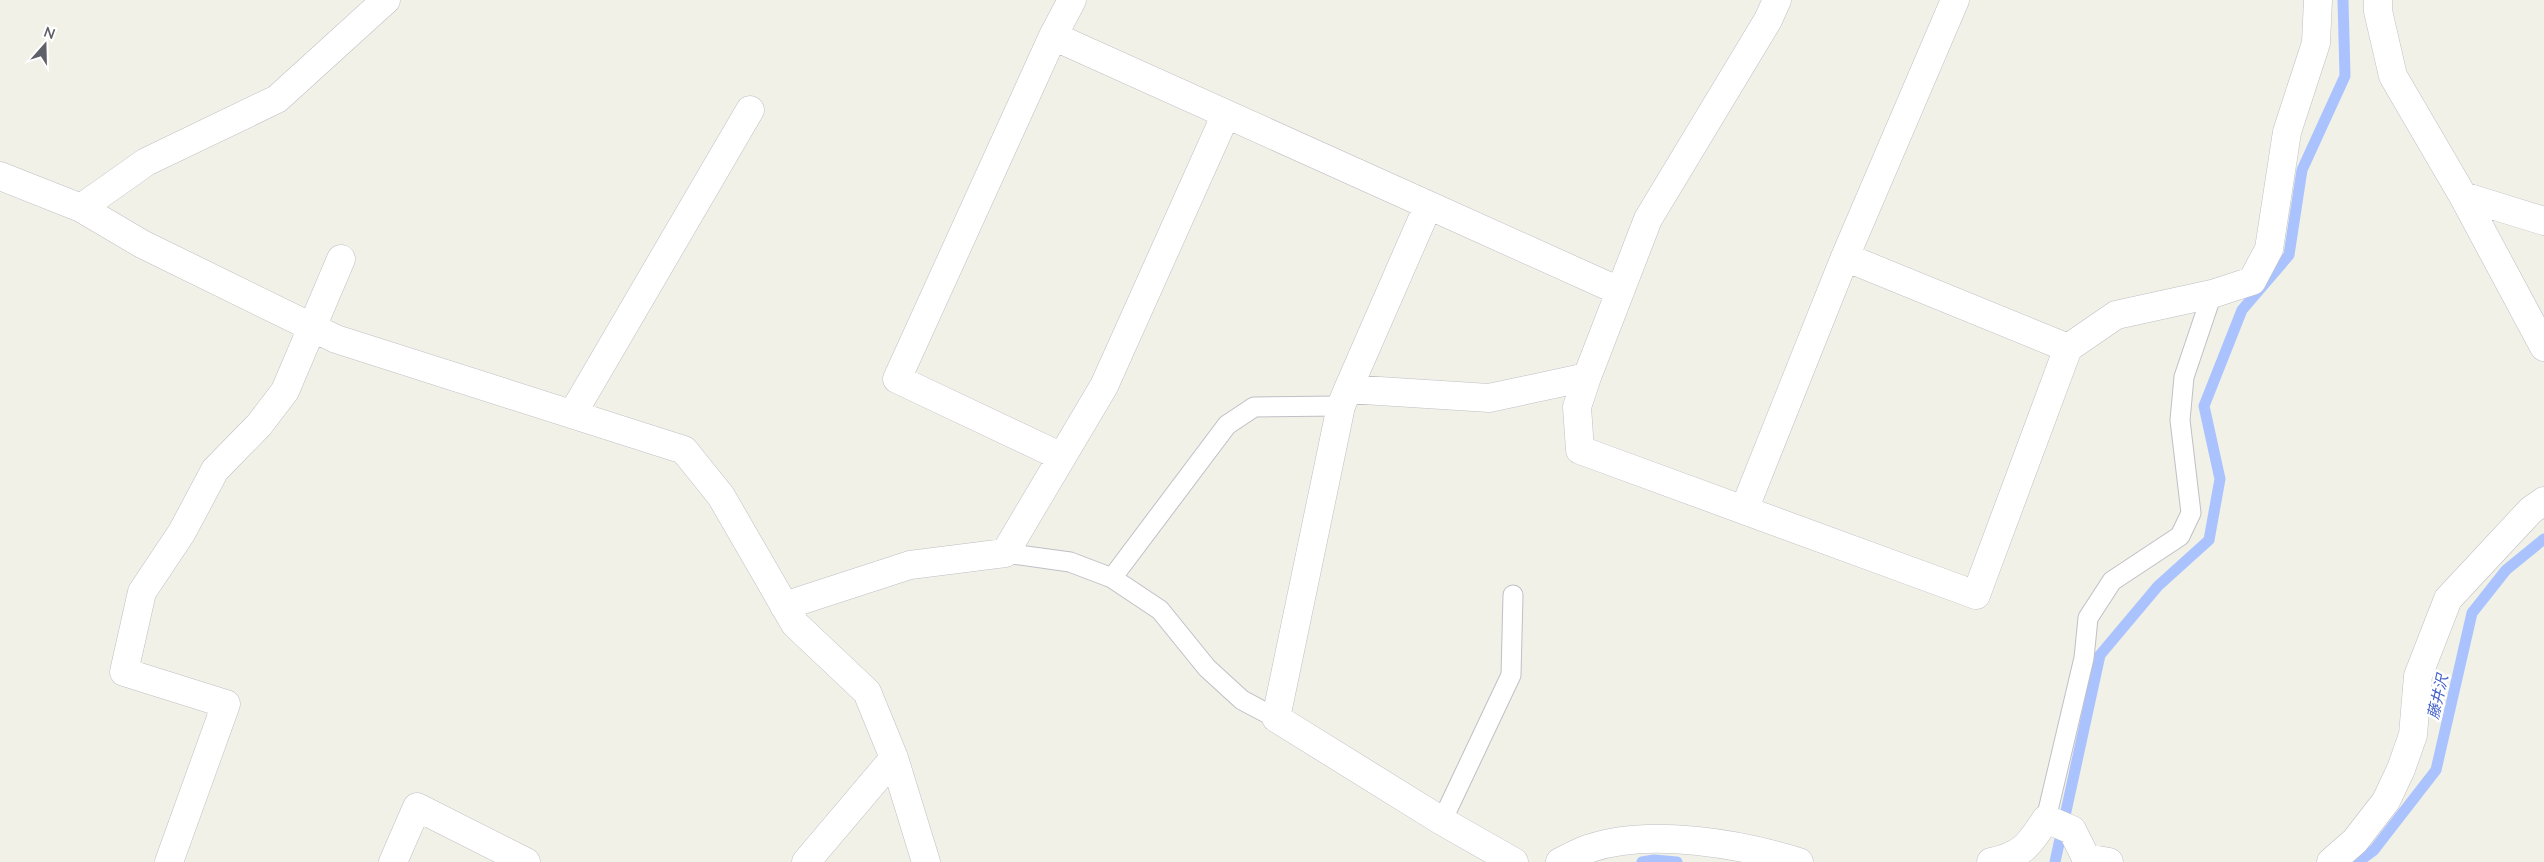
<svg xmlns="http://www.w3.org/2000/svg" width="2544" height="862" viewBox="0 0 2544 862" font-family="Lato,'Noto Sans JP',sans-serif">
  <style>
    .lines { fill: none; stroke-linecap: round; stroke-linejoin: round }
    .stream { stroke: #aac3ff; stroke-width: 11 }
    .service-casing { stroke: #bfbfc6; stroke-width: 21 }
    .minor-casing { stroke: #bfbfc6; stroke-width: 29 }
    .service { stroke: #fff; stroke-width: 19 }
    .minor { stroke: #fff; stroke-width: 28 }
    .labels { text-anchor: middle; stroke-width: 5; stroke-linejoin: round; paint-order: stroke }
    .water-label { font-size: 15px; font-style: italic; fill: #4663c9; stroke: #fff }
  </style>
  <rect width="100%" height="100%" fill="#f1f1e7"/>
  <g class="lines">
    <!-- stream -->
    <path class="stream" d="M1642,862L1654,860L1677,862
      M2055,862L2100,655L2158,586L2209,540L2220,479L2204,406L2242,310L2289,255L2302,170L2345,76L2343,0
      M2358,862L2374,850L2436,770L2472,613L2506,570L2544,539"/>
    <!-- service casing -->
    <g class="service-casing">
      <path id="service" d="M1005,553L1070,562L1112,578L1160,610L1207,668L1242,700L1276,718
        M1112,578L1227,425L1254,407L1341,406
        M2046,819L2084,658L2088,618L2112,581L2180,536L2191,513L2180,420L2184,377L2212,294
        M1442,821L1511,675L1513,595"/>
    </g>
    <!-- minor casing -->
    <g class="minor-casing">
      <path id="minor" d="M1777,0L1768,20L1648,219L1587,377L1577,407L1580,450L1976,595L2068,348L1845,257
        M2378,0V11L2393,76L2463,196L2544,347
        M1053,36L1619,291
        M0,176L81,208L142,244L336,339L684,450L721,496L795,624L867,692L894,758L926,862
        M2463,196L2544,221
        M1428,206L1348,389L1489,398L1587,377
        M81,208L146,162L277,99L386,0
        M2068,348L2116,315L2212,294L2252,281L2269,249L2287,132L2316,43L2318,0
        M1348,389L1341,406L1276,718L1442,821L1514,862
        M573,413L750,110
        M1062,457L897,379L1053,36L1072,0
        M1744,510L1845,257L1955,0
        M784,606L910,565L1005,553L1104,386L1226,114
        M169,862L226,704L124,672L142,592L182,532L215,470L259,425L285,391L341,259
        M393,862L417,807L526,862
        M806,862L894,758
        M1560,862C1570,857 1581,851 1591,848C1650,828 1741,844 1799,862
        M1991,862C2022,856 2030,844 2046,819L2072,830L2086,858L2109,862
        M2331,862L2355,841L2386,801L2401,769L2413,735L2418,676L2448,599L2531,510L2544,501"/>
    </g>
    <!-- service -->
    <use href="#service" class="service"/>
    <!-- minor -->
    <use href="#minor" class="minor"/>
  </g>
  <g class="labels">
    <!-- water labels -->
    <g class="water-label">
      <text transform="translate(2438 697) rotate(-77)" y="5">藤井沢</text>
    </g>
  </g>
  <!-- north arrow -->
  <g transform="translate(45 45) rotate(20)" stroke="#ffffff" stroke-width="4" paint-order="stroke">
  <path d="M0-4L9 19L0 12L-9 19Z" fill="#5f6068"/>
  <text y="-8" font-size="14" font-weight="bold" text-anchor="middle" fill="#5f6068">N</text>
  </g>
</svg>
